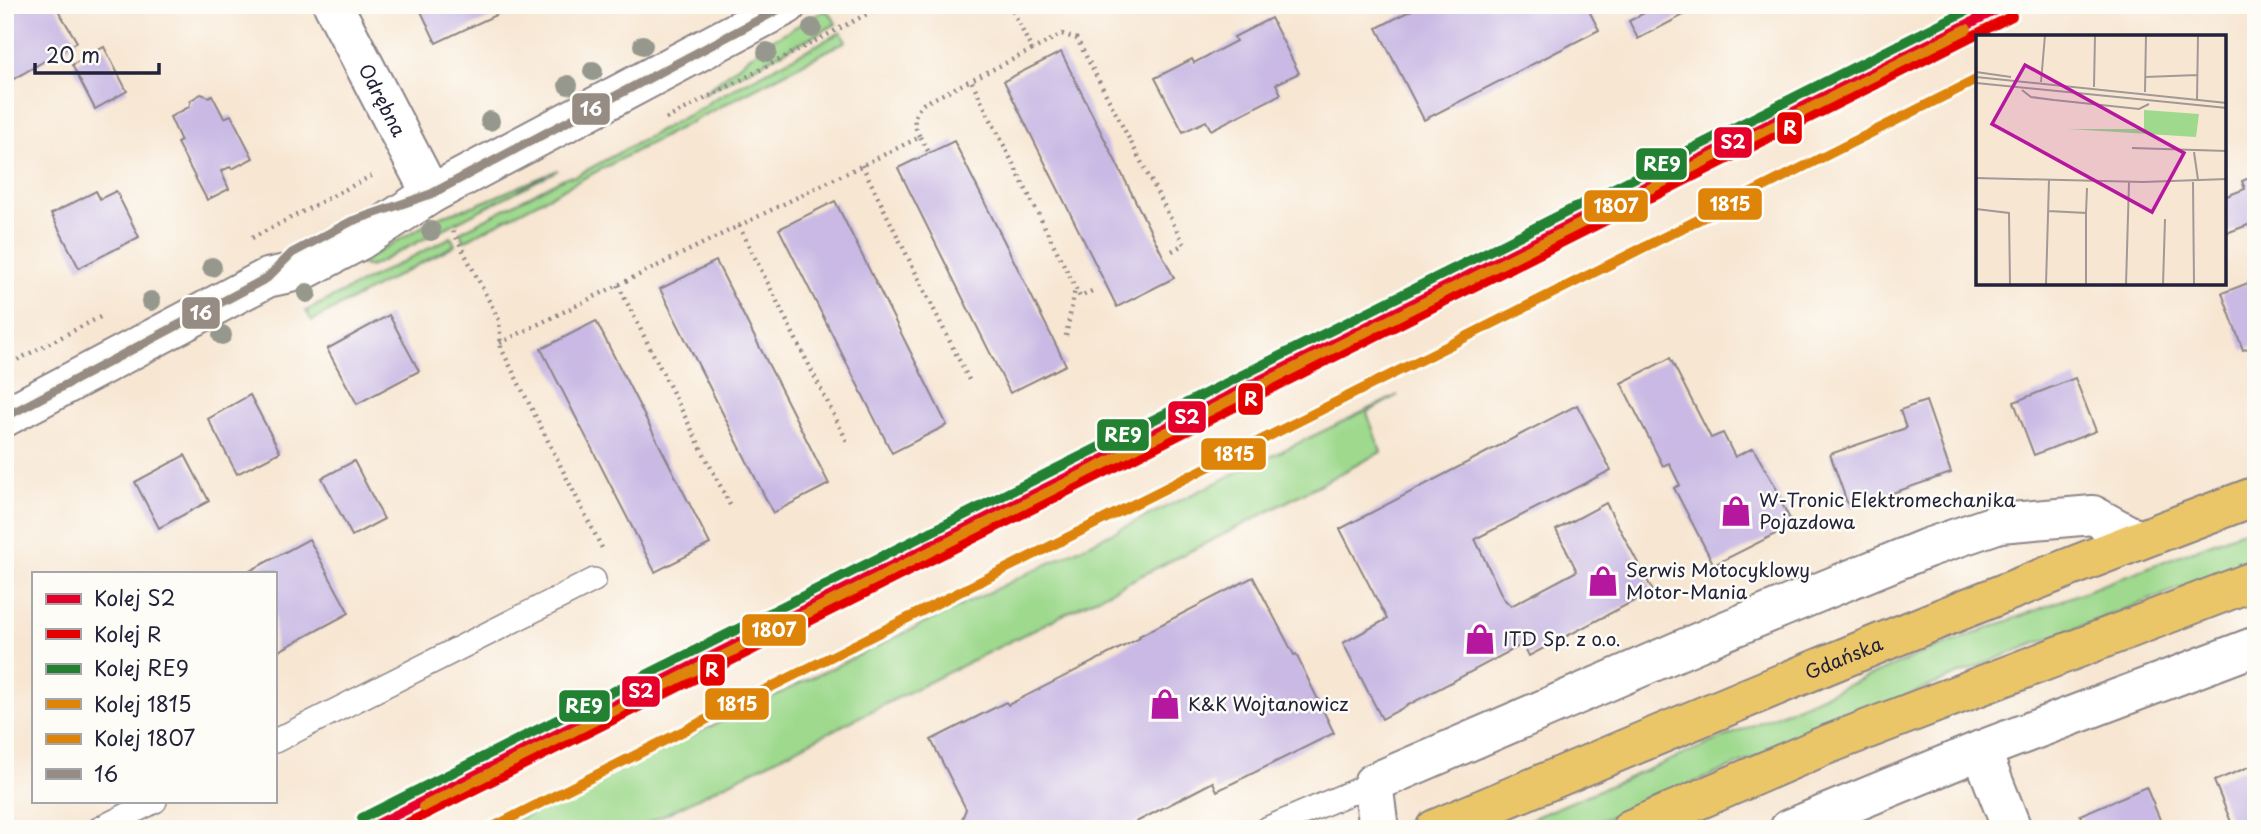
<svg xmlns="http://www.w3.org/2000/svg" width="2261" height="834" viewBox="0 0 2261 834" font-family="'Playpen Sans',sans-serif">
	<style>
		.green { fill: #9ed98d; stroke: #607e64; stroke-width: 2 }
		.building { fill: #c9b9e4 }
		.lines { fill: none; stroke-linecap: round; stroke-linejoin: round }
		.service-casing { stroke: #8c8486; stroke-width: 26 }
		.minor-casing { stroke: #8c8486; stroke-width: 42 }
		.tertiary-casing { stroke: #8c8486; stroke-width: 42 }
		.primary-casing { stroke: #8c8486; stroke-width: 42 }
		.path { stroke: #8c8486; stroke-width: 4.5; stroke-dasharray: 2 5; stroke-linecap: butt }
		.service { stroke: #fff; stroke-width: 23 }
		.minor { stroke: #fff; stroke-width: 38 }
		.tertiary { stroke: #fff; stroke-width: 38 }
		.primary { stroke: #ebc669; stroke-width: 38 }
		.bus-1-casing { stroke: #fdfcf7; stroke-width: 14 }
		.bus-1 { stroke: #968c83; stroke-width: 9 }
		.rail-1-casing { stroke: #fdfcf7; stroke-width: 16 }
		.rail-2-casing { stroke: #fdfcf7; stroke-width: 16 }
		.rail-3-casing { stroke: #fdfcf7; stroke-width: 16 }
		.rail-4-casing { stroke: #fdfcf7; stroke-width: 16 }
		.rail-5-casing { stroke: #fdfcf7; stroke-width: 16 }
		.rail-1 { stroke: #e4002b; stroke-width: 10 }
		.rail-2 { stroke: #e50000; stroke-width: 10 }
		.rail-3 { stroke: #238132; stroke-width: 10 }
		.rail-4 { stroke: #de8409; stroke-width: 10 }
		.rail-5 { stroke: #de8409; stroke-width: 10 }
		.tree { fill: #96988d }
		.labels { text-anchor: middle; stroke-width: 5; stroke-linejoin: round; paint-order: stroke }
		.street-label { font-size: 19px; fill: #22223b; stroke: #fdfcf7 }
		.poi-label { font-size: 19px; fill: #22223b; stroke: #fdfcf7; text-anchor: start }
		.inset-road { fill: none; stroke: #a29896; stroke-width: 2 }
		.view { fill: #b5179e; fill-opacity: 0.15; stroke: #b5179e; stroke-width: 3.5 }
		.inset-edge { fill: none; stroke: #22223b; stroke-width: 3.5 }
		.line-badge { stroke: #fdfcf7; stroke-width: 2.5 }
		.badge-label { font-size: 19px; text-anchor: middle; font-weight: bold; fill: #fff }
	</style>
	<rect width="100%" height="100%" fill="#fdfcf7"/>
	<filter id="ink" filterUnits="userSpaceOnUse"><feTurbulence type="fractalNoise" baseFrequency=".0143" numOctaves="2"/><feDisplacementMap in="SourceGraphic" scale="14" xChannelSelector="R" yChannelSelector="G"/><feConvolveMatrix kernelMatrix="1 2 1 2 8 2 1 2 1" color-interpolation-filters="sRGB"/></filter>
	<filter id="wash" filterUnits="userSpaceOnUse"><feTurbulence type="fractalNoise" baseFrequency=".00686" numOctaves="4" result="noise"/><feDisplacementMap in="SourceGraphic" scale="28" xChannelSelector="R" yChannelSelector="G"/><feGaussianBlur stdDeviation="1.57" result="paint"/><feColorMatrix in="noise" values="0 0 0 0 0 0 0 0 0 0 0 0 0 0 0 0 0 1.4 0 .05"/><feComposite in="paint" operator="in"/></filter>
	<g filter="url(#wash)">
		<rect width="100%" height="100%" fill="#f7e6d2"/>
		<g class="green">
			<polygon points="824,11 831,14 836,24 701,95 768,42"/>
			<polygon points="841,32 846,41 464,241 460,232 566,177 576,176 705,106 710,101"/>
			<polygon points="558,170 370,267 358,263 441,216 476,205"/>
			<polygon points="451,237 455,245 312,321 306,311"/>
			<polygon points="1398,395 1367,413 1381,452 1254,519 636,829 498,829"/>
			<polygon points="2256,526 2256,559 2011,653 1580,829 1507,829 1924,653"/>
		</g>
		<g id="blocks">
			<g class="building">
				<polygon points="5,5 55,5 77,42 5,84"/>
				<polygon points="418,5 497,5 500,13 436,43"/>
				<polygon points="1421,5 1586,5 1599,30 1424,120 1377,28"/>
				<polygon points="1659,5 1688,5 1691,11 1638,39 1629,21"/>
				<polygon points="1271,18 1299,73 1276,84 1281,94 1211,130 1206,121 1183,132 1155,78 1192,59 1194,63 1236,41 1234,37"/>
				<polygon points="104,47 127,91 95,109 72,65"/>
				<polygon points="1061,52 1174,278 1117,307 1004,81"/>
				<polygon points="201,94 209,97 212,95 224,118 231,115 253,158 232,169 230,167 221,171 229,189 207,200 177,143 181,141 170,117 189,107 191,100"/>
				<polygon points="954,141 1066,365 1010,393 898,168"/>
				<polygon points="2256,175 2256,222 2224,234 2224,197 2245,189 2242,181"/>
				<polygon points="96,191 100,199 116,191 139,237 79,268 51,214"/>
				<polygon points="835,201 947,425 892,453 779,229"/>
				<polygon points="716,261 829,484 773,513 660,289"/>
				<polygon points="2256,280 2256,346 2243,350 2222,293"/>
				<polygon points="389,315 419,371 357,404 327,349"/>
				<polygon points="596,321 710,544 655,572 541,349"/>
				<polygon points="1670,358 1711,438 1723,433 1735,457 1753,448 1780,495 1778,496 1793,525 1714,565 1674,488 1680,485 1669,463 1663,466 1621,383"/>
				<polygon points="2075,378 2096,431 2034,455 2014,402"/>
				<polygon points="250,395 280,452 237,474 208,419"/>
				<polygon points="1926,401 1951,473 1849,508 1830,454 1906,428 1900,410"/>
				<polygon points="1577,405 1611,470 1475,539 1503,598 1511,606 1577,571 1556,530 1606,503 1653,591 1529,656 1523,644 1382,719 1343,643 1387,619 1340,529"/>
				<polygon points="185,455 209,501 159,528 135,482"/>
				<polygon points="354,461 384,519 352,536 322,478"/>
				<polygon points="309,539 349,613 275,653 275,573 246,573"/>
				<polygon points="1253,577 1294,655 1296,654 1334,733 1217,791 1213,782 1123,829 962,829 960,824 966,809 931,740 1006,702 1008,705 1140,638 1139,636"/>
				<polygon points="2256,764 2256,829 2234,829 2214,781"/>
				<polygon points="2146,787 2164,829 2086,829 2080,815"/>
			</g>
		</g>
	</g>
	<g filter="url(#ink)">
		<use href="#blocks" fill-opacity="0" stroke="#8c8486" stroke-width="2"/>
		<g class="lines">
			<defs>
				<g id="service">
					<polyline points="275,741 594,580"/>
					<polyline points="99,829 155,801"/>
					<polyline points="1266,829 1373,783"/>
				</g>
				<g id="minor">
					<path id="s1" d="M333 5 431 194"/>
					<polyline points="1981,750 2012,829"/>
					<polyline points="1379,829 1373,783 1727,630 1927,548 2000,523 2093,515 2138,540"/>
					<polyline points="1789,829 1981,750 2256,646"/>
				</g>
				<polyline id="tertiary" points="5,417 267,278 304,270 359,241 431,194 787,5"/>
				<g id="primary">
					<path id="s2" d="M1435 829C1707 714 1979 599 2256 496"/>
					<polyline points="1631,829 1821,747 2256,580"/>
				</g>
			</defs>
			<use href="#service" class="service-casing"/>
			<use href="#minor" class="minor-casing"/>
			<use href="#tertiary" class="tertiary-casing"/>
			<use href="#primary" class="primary-casing"/>
			<g class="path">
				<polyline points="1010,5 1032,50 1062,34 1077,39 1184,244 1172,251"/>
				<polyline points="1032,50 971,80 1080,297 1096,289"/>
				<polyline points="666,119 884,5"/>
				<polyline points="920,137 928,151"/>
				<polyline points="862,165 971,384"/>
				<polyline points="739,226 849,445"/>
				<polyline points="453,231 499,320 501,348 603,550"/>
				<polyline points="252,238 375,174"/>
				<polyline points="618,285 730,505"/>
				<polyline points="1066,336 1075,289"/>
				<path d="M500 343 920 137C913 124 912 115 923 104L971 80"/>
				<polyline points="5,366 102,316"/>
			</g>
			<use href="#service" class="service"/>
			<use href="#minor" class="minor"/>
			<use href="#tertiary" class="tertiary"/>
			<use href="#primary" class="primary"/>
			<defs>
				<polyline id="bus-1" points="5,417 267,278 292,253 352,221 431,194 787,5"/>
			</defs>
			<use href="#bus-1" class="bus-1-casing"/>
			<use href="#bus-1" class="bus-1"/>
			<defs>
				<polyline id="rail-1" points="368,829 2006,5"/>
				<polyline id="rail-2" points="396,829 2012,16"/>
				<polyline id="rail-3" points="362,818 1978,5"/>
				<polyline id="rail-4" points="489,829 1978,79"/>
				<polyline id="rail-5" points="423,807 1967,29"/>
			</defs>
			<use href="#rail-1" class="rail-1-casing"/>
			<use href="#rail-2" class="rail-2-casing"/>
			<use href="#rail-3" class="rail-3-casing"/>
			<use href="#rail-4" class="rail-4-casing"/>
			<use href="#rail-5" class="rail-5-casing"/>
			<use href="#rail-1" class="rail-1"/>
			<use href="#rail-2" class="rail-2"/>
			<use href="#rail-3" class="rail-3"/>
			<use href="#rail-4" class="rail-4"/>
			<use href="#rail-5" class="rail-5"/>
		</g>
		<g class="tree">
			<circle cx="812" cy="28" r="10"/>
			<circle cx="643" cy="45" r="10"/>
			<circle cx="767" cy="52" r="10"/>
			<circle cx="593" cy="71" r="10"/>
			<circle cx="568" cy="85" r="10"/>
			<circle cx="490" cy="121" r="10"/>
			<circle cx="431" cy="231" r="10"/>
			<circle cx="212" cy="267" r="10"/>
			<circle cx="307" cy="293" r="10"/>
			<circle cx="151" cy="301" r="10"/>
			<circle cx="222" cy="335" r="10"/>
		</g>
	</g>
	<defs>
		<symbol id="shop-bare" viewBox="-9 -9 18 18"><path d="M-5-2.5h2.3a2.7 3.5 0 0 1 5.4 0H5L5.5 6h-11ZM-1.5-2.5h3a1.5 2.3 0 0 0-3 0Z" fill="#b5179e" stroke="#fdfcf7" stroke-width="2.5" paint-order="stroke"/></symbol>
	</defs>
	<g fill-rule="evenodd">
		<use href="#shop-bare" x="1714" y="489" width="44" height="44"/>
		<use href="#shop-bare" x="1581" y="559" width="44" height="44"/>
		<use href="#shop-bare" x="1458" y="617" width="44" height="44"/>
		<use href="#shop-bare" x="1143" y="682" width="44" height="44"/>
	</g>
	<g class="labels">
		<g class="street-label">
			<text dy="7" stroke="none"><textPath href="#s1" startOffset="107">Odrębna</textPath></text>
			<text dy="7" stroke="none"><textPath href="#s2" startOffset="443">Gdańska</textPath></text>
		</g>
		<g class="poi-label">
			<text x="1759" y="507">W-Tronic Elektromechanika<tspan x="1759" dy="22">Pojazdowa</tspan></text>
			<text x="1626" y="577">Serwis Motocyklowy<tspan x="1626" dy="22">Motor-Mania</tspan></text>
			<text x="1503" y="646">ITD Sp. z o.o.</text>
			<text x="1188" y="711">K&amp;K Wojtanowicz</text>
		</g>
	</g>
	<g transform="translate(1976 35)">
		<rect width="250" height="250" fill="#f7e6d2"/>
		<path d="M168 75 223 79 220 102 92 94H168Z" fill="#9ed98d"/>
		<path class="inset-road" d="M0 37 35 42M0 42 251 68M169 42 221 40M65 47 69 0M0 48 251 73M118 52 119 0M46 55 55 62 78 65 163 74 173 69M169 57 170 0M221 66 222 0M156 113 251 116M218 117 222 145M0 143 168 147M167 147 251 144M217 147 218 250M0 174 33 178 34 250M72 176 110 178V250M110 178 111 153M70 250 73 145M150 250 153 147M187 250 189 184"/>
		<path class="view" d="M49 30 208 118 176 177 16 89Z"/>
		<rect width="250" height="250" class="inset-edge"/>
	</g>
	<g class="line-badge">
		<rect x="571" y="92" width="40" height="34" rx="7" fill="#968c83"/>
		<rect x="1776" y="111" width="27" height="34" rx="7" fill="#e50000"/>
		<rect x="1713" y="126" width="40" height="33" rx="7" fill="#e4002b"/>
		<rect x="1635" y="147" width="53" height="34" rx="7" fill="#238132"/>
		<rect x="1697" y="187" width="66" height="34" rx="7" fill="#de8409"/>
		<rect x="1583" y="189" width="66" height="34" rx="7" fill="#de8409"/>
		<rect x="181" y="296" width="40" height="34" rx="7" fill="#968c83"/>
		<rect x="1237" y="382" width="27" height="34" rx="7" fill="#e50000"/>
		<rect x="1167" y="400" width="40" height="34" rx="7" fill="#e4002b"/>
		<rect x="1096" y="418" width="54" height="34" rx="7" fill="#238132"/>
		<rect x="1200" y="437" width="67" height="34" rx="7" fill="#de8409"/>
		<rect x="741" y="613" width="66" height="34" rx="7" fill="#de8409"/>
		<rect x="699" y="653" width="27" height="34" rx="7" fill="#e50000"/>
		<rect x="621" y="675" width="40" height="33" rx="7" fill="#e4002b"/>
		<rect x="704" y="687" width="66" height="34" rx="7" fill="#de8409"/>
		<rect x="558" y="689" width="53" height="34" rx="7" fill="#238132"/>
	</g>
	<g class="badge-label">
		<text x="591" y="116">16</text>
		<text x="1790" y="135">R</text>
		<text x="1733" y="149">S2</text>
		<text x="1662" y="171">RE9</text>
		<text x="1730" y="211">1815</text>
		<text x="1616" y="213">1807</text>
		<text x="201" y="320">16</text>
		<text x="1251" y="406">R</text>
		<text x="1187" y="424">S2</text>
		<text x="1123" y="442">RE9</text>
		<text x="1234" y="461">1815</text>
		<text x="774" y="637">1807</text>
		<text x="712" y="677">R</text>
		<text x="641" y="698">S2</text>
		<text x="737" y="711">1815</text>
		<text x="584" y="713">RE9</text>
	</g>
	<rect width="2261" height="834" fill="none" stroke="#fdfcf7" stroke-width="28"/>
	<rect x="32" y="572" width="245" height="231" fill="#fdfcf7" stroke="#a5a5ac" stroke-width="2"/>
	<rect x="46" y="594" width="35" height="10" fill="#e4002b" stroke="#a5a5ac" stroke-width="2"/>
	<text x="94" y="606" font-size="21" fill="#22223b">Kolej S2</text>
	<rect x="46" y="629" width="35" height="10" fill="#e50000" stroke="#a5a5ac" stroke-width="2"/>
	<text x="94" y="642" font-size="21" fill="#22223b">Kolej R</text>
	<rect x="46" y="664" width="35" height="10" fill="#238132" stroke="#a5a5ac" stroke-width="2"/>
	<text x="94" y="676" font-size="21" fill="#22223b">Kolej RE9</text>
	<rect x="46" y="699" width="35" height="10" fill="#de8409" stroke="#a5a5ac" stroke-width="2"/>
	<text x="94" y="712" font-size="21" fill="#22223b">Kolej 1815</text>
	<rect x="46" y="734" width="35" height="10" fill="#de8409" stroke="#a5a5ac" stroke-width="2"/>
	<text x="94" y="746" font-size="21" fill="#22223b">Kolej 1807</text>
	<rect x="46" y="769" width="35" height="10" fill="#968c83" stroke="#a5a5ac" stroke-width="2"/>
	<text x="94" y="782" font-size="21" fill="#22223b">16</text>
	<path d="M35 63v10h124v-10" fill="none" stroke="#22223b" stroke-width="3.5"/>
	<text x="46" y="63" font-size="21" fill="#22223b" stroke="#fdfcf7" stroke-width="5" paint-order="stroke">20 m</text>
</svg>
